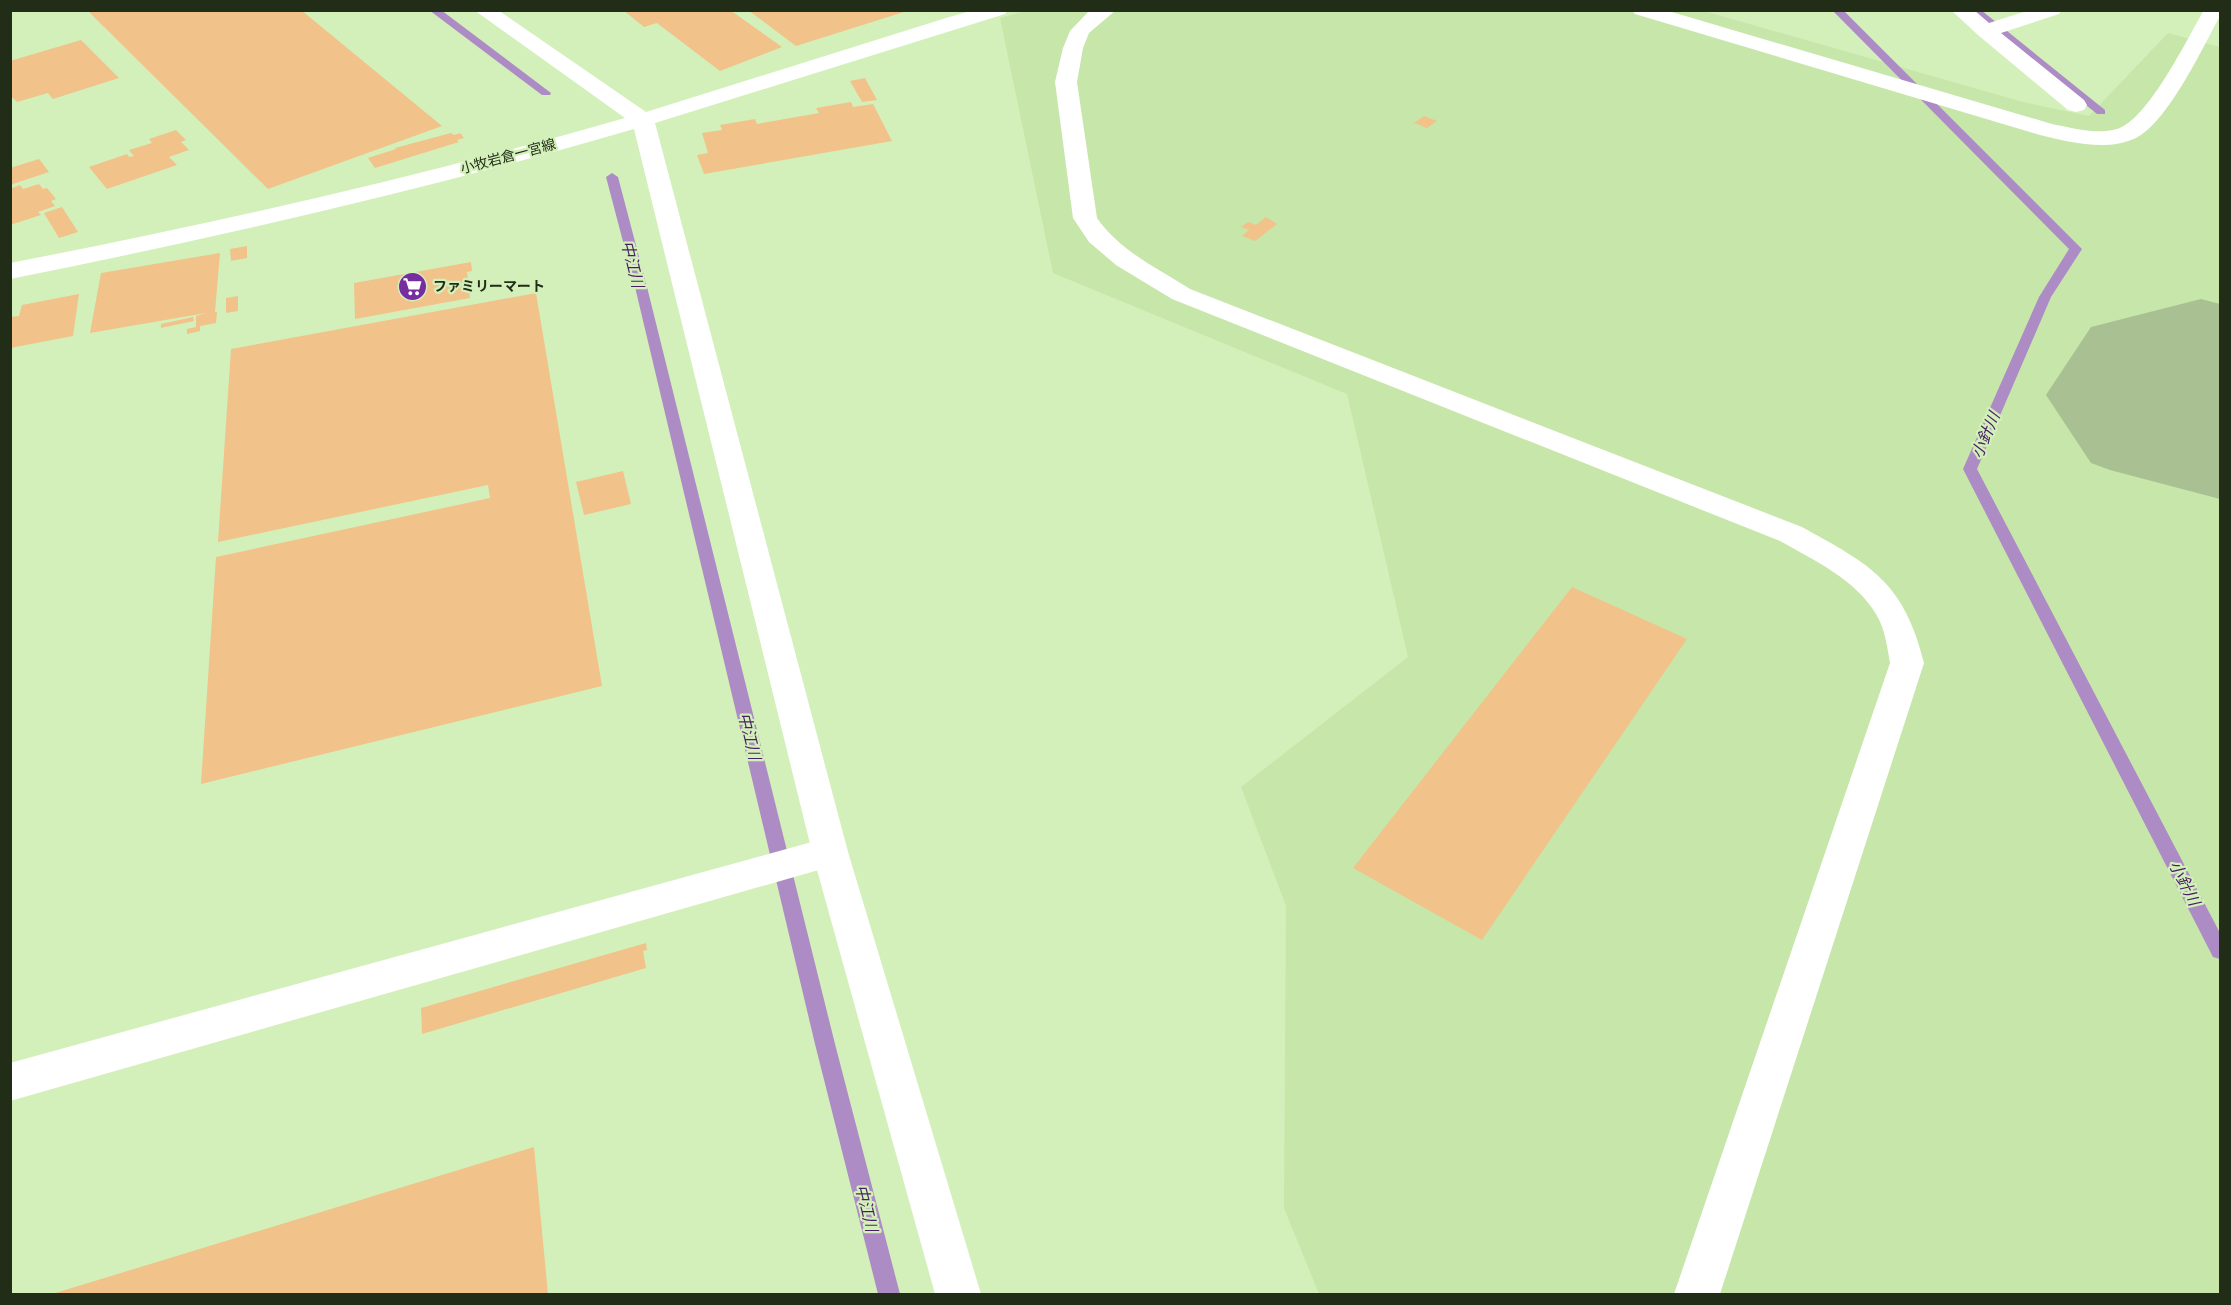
<svg xmlns="http://www.w3.org/2000/svg" width="2231" height="1305" viewBox="0 0 2231 1305" font-family="Georgia,'Noto Sans JP',serif">
	<style>
		.built { fill: #c7e6aa }
		.lines { fill: none; stroke-linecap: round; stroke-linejoin: round }
		.stream { fill: #ad8cc5; fill-rule: evenodd }
		.runway { fill: #a8c092; fill-rule: evenodd }
		.building { fill: #f1c28a }
		.lane { fill: #fff; fill-rule: evenodd }
		.street { fill: #fff; fill-rule: evenodd }
		.secondary { fill: #fff; fill-rule: evenodd }
		.labels { text-anchor: middle; stroke-width: 4.5; stroke-linejoin: round; paint-order: stroke }
		.far-street-label { font-size: 14px; fill: #222d18; stroke: #d3f0ba }
		.far-poi-label { font-size: 14px; font-weight: bold; fill: #222d18; stroke: #d3f0ba; text-anchor: start }
		.water-label { font-size: 16px; font-style: italic; fill: #491e63; stroke: #d3f0ba }
	</style>
	<rect width="100%" height="100%" fill="#d3f0ba"/>
	<polygon class="built" points="1029,10 1704,11 2023,102 2089,116 2168,33 2220,47 2220,1294 1319,1294 1284,1208 1286,906 1241,787 1408,657 1347,394 1053,273 1000,18"/>
	<g class="lines">
		<g class="stream">
			<polygon points="429,10 441,10 551,93 550,95 542,95"/>
			<polygon points="1832,10 1843,10 2082,249 2051,297 1977,469 2220,933 2220,959 2213,957 1963,469 2039,297 2069,249"/>
			<polygon points="1969,10 1981,10 2105,110 2105,114 2097,114"/>
			<polygon points="612,173 618,177 647,287 835,1044 900,1294 878,1294 815,1044 635,287 606,177"/>
		</g>
		<polygon class="runway" points="2201,299 2220,304 2220,499 2110,470 2091,463 2046,395 2091,327"/>
	</g>
	<g class="building">
		<polygon points="87,10 301,10 442,126 268,189"/>
		<polygon points="623,10 730,10 782,47 720,71 657,23 644,27"/>
		<polygon points="748,10 907,10 907,11 796,46"/>
		<polygon points="81,40 119,78 53,99 48,93 17,102 10,95 10,61"/>
		<polygon points="865,78 877,100 862,102 850,81"/>
		<polygon points="851,102 853,107 873,104 892,141 704,174 697,155 708,153 702,133 722,130 720,125 755,119 757,124 819,113 816,108"/>
		<polygon points="1424,116 1437,121 1427,128 1414,123"/>
		<polygon points="176,130 186,140 181,142 189,150 169,157 177,165 107,189 89,167 127,154 129,157 134,156 129,150 152,143 149,139"/>
		<polygon points="451,133 454,135 460,133 464,138 457,140 459,142 375,168 368,158 396,149 395,148"/>
		<polygon points="39,159 49,172 10,185 10,168"/>
		<polygon points="39,184 43,189 47,188 56,199 51,201 55,206 38,212 41,215 10,225 10,189 20,185 23,189"/>
		<polygon points="62,207 78,232 59,238 44,213"/>
		<polygon points="1266,217 1277,224 1255,241 1242,236 1249,230 1241,227 1248,222 1256,225"/>
		<polygon points="247,246 247,258 231,261 230,249"/>
		<polygon points="220,253 215,312 217,312 216,323 200,326 200,331 187,334 187,329 196,327 196,316 206,313 90,333 101,273"/>
		<polygon points="471,262 472,271 467,272 470,298 355,319 354,283"/>
		<polygon points="536,293 602,686 201,784 216,557 490,498 488,485 218,542 231,349"/>
		<polygon points="79,294 73,336 10,348 10,317 19,316 22,305"/>
		<polygon points="238,296 238,311 226,313 226,298"/>
		<polygon points="193,317 194,321 161,328 161,324"/>
		<polygon points="623,471 631,504 584,515 576,482"/>
		<polygon points="1572,587 1687,639 1482,940 1353,868"/>
		<polygon points="646,943 647,950 643,951 646,968 422,1034 421,1008"/>
		<polygon points="534,1147 548,1294 52,1294"/>
	</g>
	<g class="lines">
		<g class="lane">
			<path d="M1090 10H1116L1089 33 1083 48 1077 82 1097 218C1120 251 1157 268 1190 289L1802 527C1871 565 1904 582 1924 663L1720 1294H1674L1890 663C1887 646 1885 629 1876 614 1856 580 1814 560 1780 541L1172 299 1116 265 1089 242 1073 218 1055 82 1063 48 1070 31Z"/>
			<path d="M1632 10H1665L2052 124C2072 128 2097 135 2117 129 2148 120 2187 39 2204 10H2220V16C2203 47 2168 122 2136 138 2106 152 2070 142 2040 135L1635 14Z"/>
		</g>
		<g class="street">
			<polygon points="1951,10 1974,10 1989,23 2030,10 2062,10 2059,14 2001,33 2084,100 2087,105 2084,110 2076,112 2068,110 1978,35"/>
			<polygon points="830,837 843,841 848,852 843,863 10,1101 10,1063"/>
		</g>
		<path class="secondary" d="M474 10H498L646 112 946 18 974 10H1008L1005 14 655 123 848 852 981 1294H935L812 852 634 129C429 189 220 237 10 279V263C217 223 422 176 625 118Z"/>
	</g>
	<defs>
		<symbol id="supermarket-disc" viewBox="-11 -11 22 22"><circle r="9.5" fill="#762d9f" stroke="#d3f0ba"/><path d="M-6-5.5h2.5l.6 2H6L4.5 2H-2.5L-4.4-4H-6ZM-1.5 3.2a1.3 1.3 0 1 0 .1 0ZM3 3.2a1.3 1.3 0 1 0 .1 0Z" fill="#fff"/></symbol>
	</defs>
	<g fill-rule="evenodd">
		<use href="#supermarket-disc" x="396" y="270" width="33" height="33"/>
	</g>
	<g class="labels">
		<g class="far-street-label">
			<text transform="translate(508 156) rotate(-15)" y="5">小牧岩倉一宮線</text>
		</g>
		<g class="far-poi-label">
			<text x="433" y="291">ファミリーマート</text>
		</g>
		<g class="water-label">
			<text transform="translate(633 264) rotate(76)" y="6">中江川</text>
			<text transform="translate(1985 435) rotate(-67)" y="6">小針川</text>
			<text transform="translate(750 736) rotate(76)" y="6">中江川</text>
			<text transform="translate(2185 883) rotate(63)" y="6">小針川</text>
			<text transform="translate(867 1208) rotate(76)" y="6">中江川</text>
		</g>
	</g>
	<rect width="2231" height="1305" fill="none" stroke="#222d18" stroke-width="24"/>
</svg>
